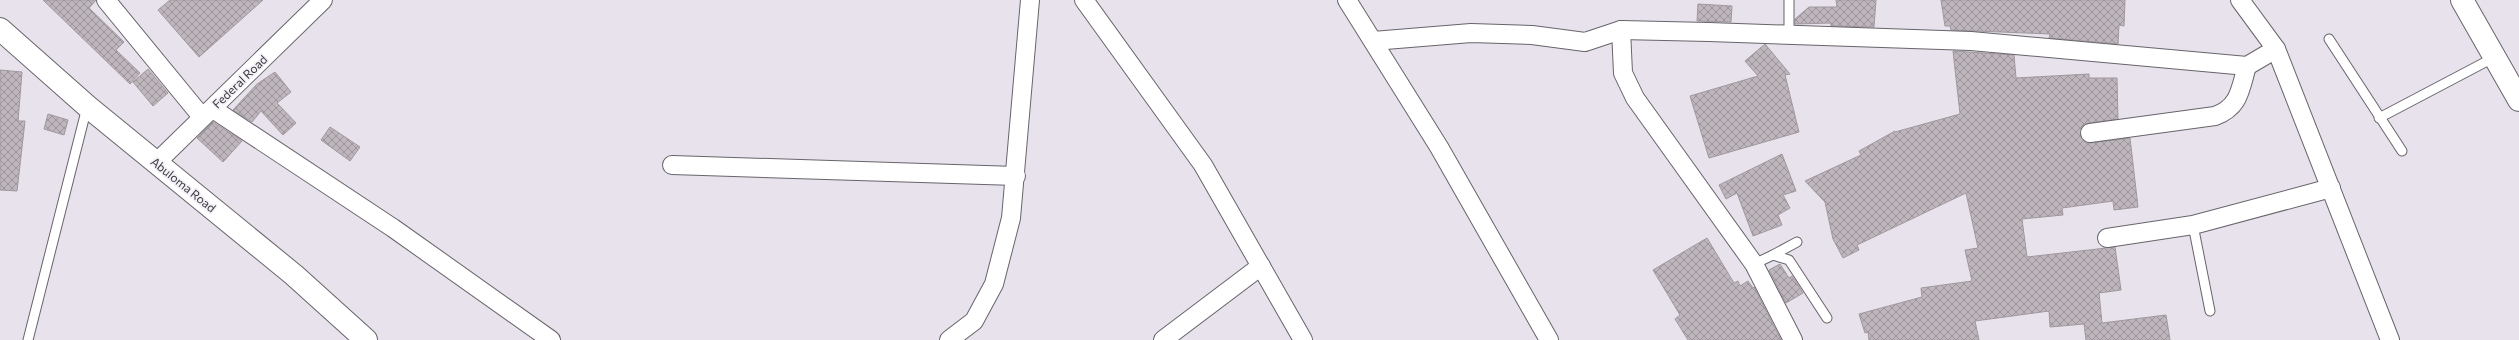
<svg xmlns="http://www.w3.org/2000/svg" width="2519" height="340" viewBox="0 0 2519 340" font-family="Commissioner,sans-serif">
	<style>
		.building { fill: url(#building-cross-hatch); stroke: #a0989e }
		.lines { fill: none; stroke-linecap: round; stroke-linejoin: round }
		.lane-casing { stroke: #68646b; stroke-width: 11 }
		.street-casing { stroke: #68646b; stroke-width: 20 }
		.secondary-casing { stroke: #68646b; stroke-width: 24 }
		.lane { stroke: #fff; stroke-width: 9 }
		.street { stroke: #fff; stroke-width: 18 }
		.secondary { stroke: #fff; stroke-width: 22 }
		.labels { text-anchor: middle; stroke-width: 3.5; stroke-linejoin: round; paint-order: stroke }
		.street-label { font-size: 12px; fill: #3a383c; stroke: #f4f0f8 }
	</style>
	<defs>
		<pattern id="building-cross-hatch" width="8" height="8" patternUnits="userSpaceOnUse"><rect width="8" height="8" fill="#beb6bc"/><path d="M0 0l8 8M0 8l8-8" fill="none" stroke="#9b959a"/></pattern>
	</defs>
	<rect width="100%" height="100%" fill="#e7e2eb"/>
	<g class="building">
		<polygon points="43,0 96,0 89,8 124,42 116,50 140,73 130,84"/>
		<polygon points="170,0 263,0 199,57 158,10"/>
		<polygon points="1836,0 1876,0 1874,27 1831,26 1831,23 1795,24 1795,19 1809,7 1837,7"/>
		<polygon points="1941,0 2125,0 2124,26 2119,25 2118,44 2049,38 2050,34 1951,30 1950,26 1945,26"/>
		<polygon points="1698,4 1732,6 1731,22 1697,21"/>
		<polygon points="1765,44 1790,74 1785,75 1799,132 1709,158 1690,96 1758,76 1745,61"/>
		<polygon points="1953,51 2014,55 2016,78 2089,74 2089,78 2117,78 2118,119 2084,124 2080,135 2086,143 2091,143 2130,138 2138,207 2114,210 2113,201 2062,208 2063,215 2022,219 2027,257 2115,247 2121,290 2099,293 2102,323 2166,315 2170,340 2086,340 2084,324 2050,327 2049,311 1975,321 1979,340 1869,340 1868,332 1865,333 1859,314 1922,297 1921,288 1972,281 1965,250 1978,248 1966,193 1857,245 1859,250 1843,258 1833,239 1825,202 1805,181 1861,155 1859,151 1895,131 1895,132 1960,114"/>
		<polygon points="148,69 168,93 153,106 133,82"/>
		<polygon points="0,70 22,72 18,121 25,121 17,191 0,190"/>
		<polygon points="275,72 291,92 277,103 296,123 283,135 261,111 252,122 233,110 257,84"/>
		<polygon points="48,114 68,120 64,135 44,129"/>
		<polygon points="213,122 242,141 223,162 197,138"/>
		<polygon points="330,127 360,147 350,161 321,140"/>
		<polygon points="1782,154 1796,191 1783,195 1790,208 1778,215 1782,225 1753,236 1737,193 1726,199 1719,185"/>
		<polygon points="1707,238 1734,283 1738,281 1740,286 1748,281 1753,288 1754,287 1781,340 1688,340 1675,319 1680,315 1653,270"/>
		<polygon points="1780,264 1789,278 1792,276 1803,293 1786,303 1769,270"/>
	</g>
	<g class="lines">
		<defs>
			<g id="lane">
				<polyline points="1789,35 1789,0"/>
				<polyline points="2329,39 2402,151"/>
				<polyline points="2379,118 2493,58"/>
				<polyline points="2193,225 2210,311"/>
				<polyline points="1773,255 1797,242"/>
				<polyline points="1754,264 1773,255 1789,260 1827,318"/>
				<polyline points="28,340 87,107"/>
			</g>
			<g id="street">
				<polyline points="106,0 202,117"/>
				<polyline points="1084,0 1203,165 1303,340"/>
				<polyline points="1347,0 1439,147 1549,340"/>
				<polyline points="2240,0 2276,49 2390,340"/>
				<polyline points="1621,30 1623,73 1635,98 1754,264 1793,340"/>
				<polyline points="1373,41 1471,33 1532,35 1585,42 1621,30 1709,32 1971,41 2247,66 2276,49"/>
				<polyline points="213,109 393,228 551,340"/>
				<path d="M2090 133 2215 116C2240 107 2240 89 2247 66"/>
				<polyline points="156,163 323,0"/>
				<polyline points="672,165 1016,176"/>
				<polyline points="2107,238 2193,225 2331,188"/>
				<polyline points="949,340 974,321 994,284 1011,218 1030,0"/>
				<polyline points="1163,340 1261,266"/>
			</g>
			<g id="secondary">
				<polyline points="2462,0 2519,100"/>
				<polyline points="0,29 87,106 294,275 366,340"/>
			</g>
		</defs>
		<use href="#lane" class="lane-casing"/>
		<use href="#street" class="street-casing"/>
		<use href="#secondary" class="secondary-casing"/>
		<use href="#lane" class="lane"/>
		<use href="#street" class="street"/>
		<use href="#secondary" class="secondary"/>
	</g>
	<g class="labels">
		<g class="street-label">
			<text transform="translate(240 82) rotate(-44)" y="4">Federal Road</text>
			<text transform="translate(183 185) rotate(39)" y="4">Abuloma Road</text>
		</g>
	</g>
</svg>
